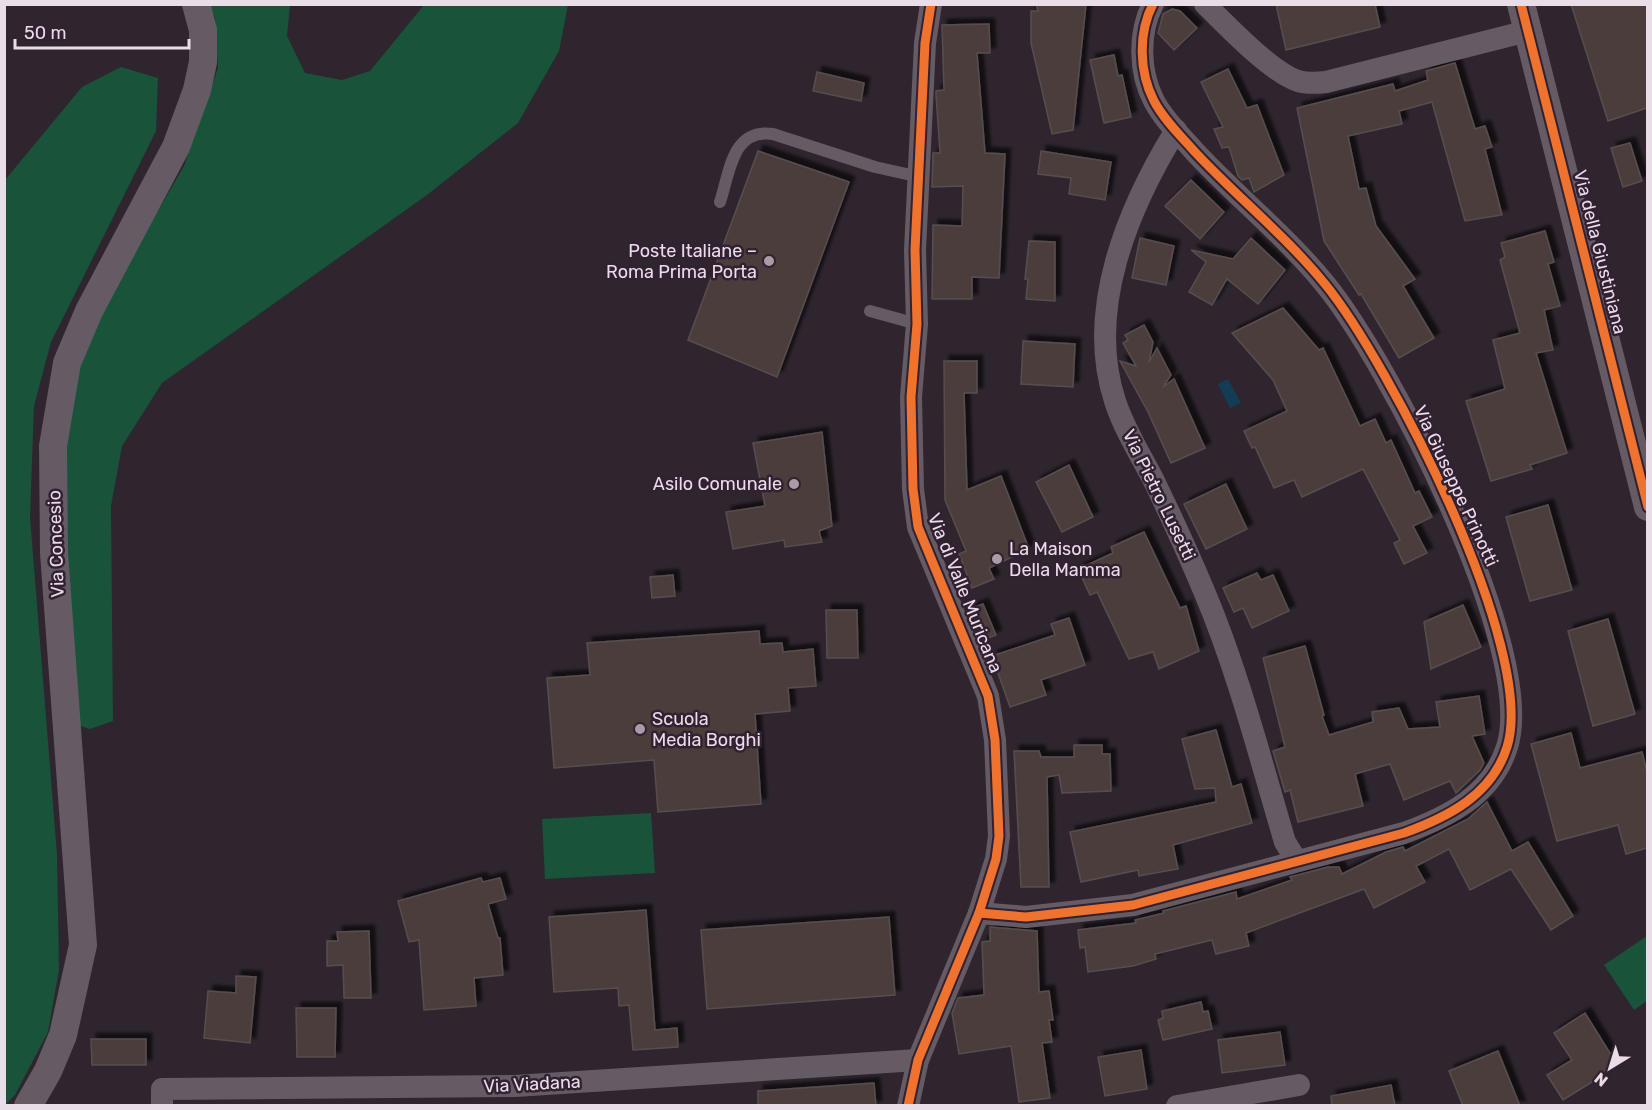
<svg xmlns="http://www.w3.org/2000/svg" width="1652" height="1110" viewBox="0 0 1652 1110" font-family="Rubik,sans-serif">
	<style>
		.green { fill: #195339 }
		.water { fill: #133d55 }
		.building { fill: #4c3e3a; stroke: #574e4f; stroke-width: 1.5; filter: url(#shadow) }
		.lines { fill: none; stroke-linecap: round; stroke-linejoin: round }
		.service { stroke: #645b64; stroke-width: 12 }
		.minor { stroke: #645b64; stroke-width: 22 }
		.tertiary { stroke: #645b64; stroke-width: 28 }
		.cycleway-casing { stroke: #322131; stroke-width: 13 }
		.cycleway { stroke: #ef722f; stroke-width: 9 }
		.poi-dot { fill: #a89da7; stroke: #322131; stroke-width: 2 }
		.labels { text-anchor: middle; stroke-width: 5; stroke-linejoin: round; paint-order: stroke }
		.poi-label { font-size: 18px; fill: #e9dde8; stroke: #322131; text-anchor: end }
		.street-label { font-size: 18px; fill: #e9dde8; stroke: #322131 }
	</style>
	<defs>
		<filter id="shadow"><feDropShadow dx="5.5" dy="-5.5" stdDeviation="1.5" flood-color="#0009"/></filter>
	</defs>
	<rect width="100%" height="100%" fill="#2e252e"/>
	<g class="green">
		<polygon points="209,5 290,5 287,36 305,73 342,80 370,71 424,5 568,5 559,51 518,123 427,195 162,383 122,446 111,506 113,721 90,729 74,724 61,457 82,354 120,276 184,166 218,68 215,18"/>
		<polygon points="121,67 158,78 156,131 51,342 34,406 30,517 57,854 59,970 48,1032 15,1095 5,1105 5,180 82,87"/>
		<polygon points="651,813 655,873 545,879 542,819"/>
		<polygon points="1647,936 1647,1001 1634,1010 1604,965"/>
	</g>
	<polygon class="water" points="1228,379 1241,403 1230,408 1218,384"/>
	<g class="building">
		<polygon points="1036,4 1086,4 1073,130 1052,134 1031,43 1031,11 1038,11"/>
		<polygon points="1276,4 1375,4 1380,27 1286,50"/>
		<polygon points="1571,4 1647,4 1647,108 1608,121"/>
		<polygon points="1172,9 1180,11 1197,28 1174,50 1158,33 1163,14"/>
		<polygon points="989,24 990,53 977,53 985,153 1005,154 999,278 972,277 972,299 932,299 933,225 962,226 963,186 932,187 933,153 940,153 936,95 936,91 944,90 942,25"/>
		<polygon points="1114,55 1118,76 1122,75 1131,117 1104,123 1090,60"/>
		<polygon points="1455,63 1475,129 1485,126 1492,147 1485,149 1502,215 1465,221 1432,102 1399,111 1402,124 1348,136 1359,189 1366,188 1376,226 1415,279 1403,286 1434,338 1399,358 1361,294 1359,295 1324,241 1297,108 1393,84 1395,91 1428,80 1426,71"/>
		<polygon points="1228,69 1247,108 1257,105 1284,175 1254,192 1249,178 1242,180 1238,176 1229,147 1222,148 1214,129 1223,127 1201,82"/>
		<polygon points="817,72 864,83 861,101 813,91"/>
		<polygon points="1630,143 1642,181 1623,187 1611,148"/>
		<polygon points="758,151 849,182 777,377 688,340"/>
		<polygon points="1041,151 1111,162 1105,200 1069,194 1071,178 1038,174"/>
		<polygon points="1191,180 1224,212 1200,239 1165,206"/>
		<polygon points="1545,231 1554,262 1548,264 1560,306 1544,310 1553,350 1536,353 1567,453 1530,465 1532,469 1491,481 1466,401 1505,389 1493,340 1520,333 1500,260 1505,257 1501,243"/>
		<polygon points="1140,238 1174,246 1166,285 1132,278"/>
		<polygon points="1251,238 1285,270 1258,304 1227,279 1212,305 1189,292 1206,262 1191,250 1233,259"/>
		<polygon points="1029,241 1055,242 1055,301 1026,299 1028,279 1025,279"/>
		<polygon points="1283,308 1319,350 1323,348 1360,426 1375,419 1386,443 1391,440 1415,493 1419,491 1432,517 1413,526 1427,553 1404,564 1394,543 1400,540 1363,469 1302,497 1294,480 1274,488 1255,447 1252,448 1244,431 1287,411 1273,380 1232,333"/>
		<polygon points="1144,325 1153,342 1149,362 1157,348 1171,375 1163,387 1174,379 1205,448 1171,463 1148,412 1120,361 1136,366 1123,343 1128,340 1125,335"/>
		<polygon points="1023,341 1075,344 1073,387 1021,384"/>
		<polygon points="944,361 977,361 977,393 964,393 967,490 1001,476 1029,549 989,568 994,579 972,588 959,554 966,551 945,500"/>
		<polygon points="822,432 832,526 819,531 822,542 785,547 784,540 733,549 726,512 765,506 753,443"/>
		<polygon points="1069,465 1093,517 1062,532 1036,482"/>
		<polygon points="1226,484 1247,529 1206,549 1184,504"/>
		<polygon points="1548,505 1572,590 1530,601 1506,517"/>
		<polygon points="1144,532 1180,608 1186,606 1199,651 1159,669 1153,652 1129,659 1097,592 1090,595 1078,569 1113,553 1111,547"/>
		<polygon points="1257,573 1261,580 1273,575 1289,611 1252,628 1243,608 1234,612 1223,588"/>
		<polygon points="673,575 675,596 652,598 650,577"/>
		<polygon points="983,604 996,635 980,641 967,610"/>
		<polygon points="1463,605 1481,647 1431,669 1424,622"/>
		<polygon points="826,610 857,610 858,658 827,658"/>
		<polygon points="1069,618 1085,665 1041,680 1046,695 1010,707 992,656 1055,635 1051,624"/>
		<polygon points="1608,619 1635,714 1593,726 1568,631"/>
		<polygon points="759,631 760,644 782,643 783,652 813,649 816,686 788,688 790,711 755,714 761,804 658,812 654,760 554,768 547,678 590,675 587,643"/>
		<polygon points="1305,646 1324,715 1322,716 1329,735 1373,722 1372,712 1399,708 1408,729 1440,727 1436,702 1479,696 1485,734 1472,736 1484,763 1480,770 1456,793 1450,781 1404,800 1390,764 1355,774 1363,806 1298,822 1290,790 1285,792 1273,751 1285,747 1263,658"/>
		<polygon points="1216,730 1232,787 1241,784 1252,823 1173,845 1178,869 1139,876 1138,870 1081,882 1070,832 1216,802 1215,788 1195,789 1182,739"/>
		<polygon points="1571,733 1580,768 1642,752 1647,772 1647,848 1626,854 1618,825 1557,841 1531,744"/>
		<polygon points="1074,745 1102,745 1102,754 1110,754 1111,791 1062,793 1059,775 1047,777 1049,887 1021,887 1014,751 1039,751 1041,757 1074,757"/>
		<polygon points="1487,802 1512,851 1528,842 1573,916 1551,930 1511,869 1470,890 1449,849 1416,866 1425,882 1374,908 1364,889 1246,933 1249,946 1216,954 1212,940 1155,954 1156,959 1133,966 1088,972 1085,947 1080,948 1078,930 1136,923 1135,920 1164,913 1163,911 1236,892 1237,899 1292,880 1290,877 1328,867 1339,867 1342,874 1386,852 1403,847 1405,851 1468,819"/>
		<polygon points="481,878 483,882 500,878 506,899 488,904 498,938 500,938 503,975 474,978 476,1006 424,1010 419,940 409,942 398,901"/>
		<polygon points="646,910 655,1030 677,1028 678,1047 633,1050 629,1005 619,1006 618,988 554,992 549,917"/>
		<polygon points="889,917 895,995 707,1009 701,930"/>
		<polygon points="990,927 1037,931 1039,992 1049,991 1053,1020 1049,1020 1052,1042 1042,1043 1050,1098 1019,1102 1011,1046 959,1054 952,1013 958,998 984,995 982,942 990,941"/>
		<polygon points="369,931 371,998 344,998 343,965 327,966 327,941 338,941 337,932"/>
		<polygon points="236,976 256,977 250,1043 204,1038 208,991 236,993"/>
		<polygon points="1201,1002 1203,1012 1208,1011 1212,1029 1163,1040 1158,1020 1163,1018 1162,1011"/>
		<polygon points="296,1008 336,1008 335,1057 297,1057"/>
		<polygon points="1585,1013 1618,1066 1563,1100 1547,1075 1572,1060 1554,1033"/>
		<polygon points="1280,1032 1285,1065 1222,1073 1218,1040"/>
		<polygon points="91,1039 146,1039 146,1065 92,1065"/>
		<polygon points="1141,1050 1147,1089 1105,1096 1098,1057"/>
		<polygon points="1498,1051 1520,1106 1463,1106 1449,1071"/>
		<polygon points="874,1083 876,1106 758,1106 758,1091"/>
		<polygon points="1391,1085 1395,1106 1332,1106 1331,1096"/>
	</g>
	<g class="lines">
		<g class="service">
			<path d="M720 202C730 172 732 128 773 134L875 167 920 177"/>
			<polyline points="870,311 917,324"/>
		</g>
		<g class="minor">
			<path d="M1205 4C1227 26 1271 72 1298 81 1307 84 1317 83 1326 82L1528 31"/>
			<path d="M1176 130C1128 208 1085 310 1115 401 1124 429 1140 454 1153 479 1171 516 1188 553 1204 591 1238 671 1260 758 1285 842L1296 860"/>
			<path d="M979 913 1026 917 1133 905 1404 833C1448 817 1492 795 1507 747 1538 650 1388 361 1325 284 1286 236 1237 197 1195 152 1181 136 1164 120 1154 101 1139 72 1138 33 1153 4"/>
			<polyline points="162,1106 162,1089 515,1086 918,1060"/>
			<polyline points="908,1106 918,1060 979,913 996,859 999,836 995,740 988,696 918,527 913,489 911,397 917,324 915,250 925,43 931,4"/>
			<polyline points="1177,1106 1299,1085"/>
		</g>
		<g class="tertiary">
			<polyline points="1521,4 1648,507"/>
			<polyline points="28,1106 48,1071 63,1035 83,945 54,553 53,446 67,363 89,311 176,147 197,90 203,62 203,30 196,4"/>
		</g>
		<defs>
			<g id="cycleway">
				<polyline points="1521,4 1648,507"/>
				<path d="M979 913 1026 917 1133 905 1404 833C1448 817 1492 795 1507 747 1538 650 1388 361 1325 284 1286 236 1237 197 1195 152 1181 136 1164 120 1154 101 1139 72 1138 33 1153 4"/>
				<polyline points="908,1106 918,1060 979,913 996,859 999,836 995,740 988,696 918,527 913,489 911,397 917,324 915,250 925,43 931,4"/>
			</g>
		</defs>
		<use href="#cycleway" class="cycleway-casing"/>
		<use href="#cycleway" class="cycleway"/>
	</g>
	<g class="poi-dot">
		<circle cx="769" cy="261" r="6"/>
		<circle cx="794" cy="484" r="6"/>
		<circle cx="997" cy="559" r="6"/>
		<circle cx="640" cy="729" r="6"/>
	</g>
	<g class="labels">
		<g class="poi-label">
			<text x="757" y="257">Poste Italiane –<tspan x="757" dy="21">Roma Prima Porta</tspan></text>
			<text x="782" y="490">Asilo Comunale</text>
			<text x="1009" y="555" text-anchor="start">La Maison<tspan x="1009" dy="21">Della Mamma</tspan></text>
			<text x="652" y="725" text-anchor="start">Scuola<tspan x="652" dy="21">Media Borghi</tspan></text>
		</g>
		<g class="street-label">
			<text transform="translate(1600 252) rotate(76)" y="6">Via della Giustiniana</text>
			<text transform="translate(1456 486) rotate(65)" y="6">Via Giuseppe Prinotti</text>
			<text transform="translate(1159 495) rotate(64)" y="6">Via Pietro Lusetti</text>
			<text transform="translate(56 544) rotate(-92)" y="6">Via Concesio</text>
			<text transform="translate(965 593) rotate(68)" y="6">Via di Valle Muricana</text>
			<text transform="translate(532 1084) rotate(-3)" y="6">Via Viadana</text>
		</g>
	</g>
	<rect width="1652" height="1110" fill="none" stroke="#e9dde8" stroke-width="12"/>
	<g transform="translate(1610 1068) rotate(218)" stroke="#322131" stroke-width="4.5" paint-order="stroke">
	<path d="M0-4.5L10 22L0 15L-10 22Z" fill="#e9dde8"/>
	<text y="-9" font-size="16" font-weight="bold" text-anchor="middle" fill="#e9dde8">N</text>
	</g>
	<path d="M15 39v9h174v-9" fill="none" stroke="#e9dde8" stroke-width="3"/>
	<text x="24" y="39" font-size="18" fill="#e9dde8" stroke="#322131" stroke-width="4.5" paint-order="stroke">50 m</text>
</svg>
